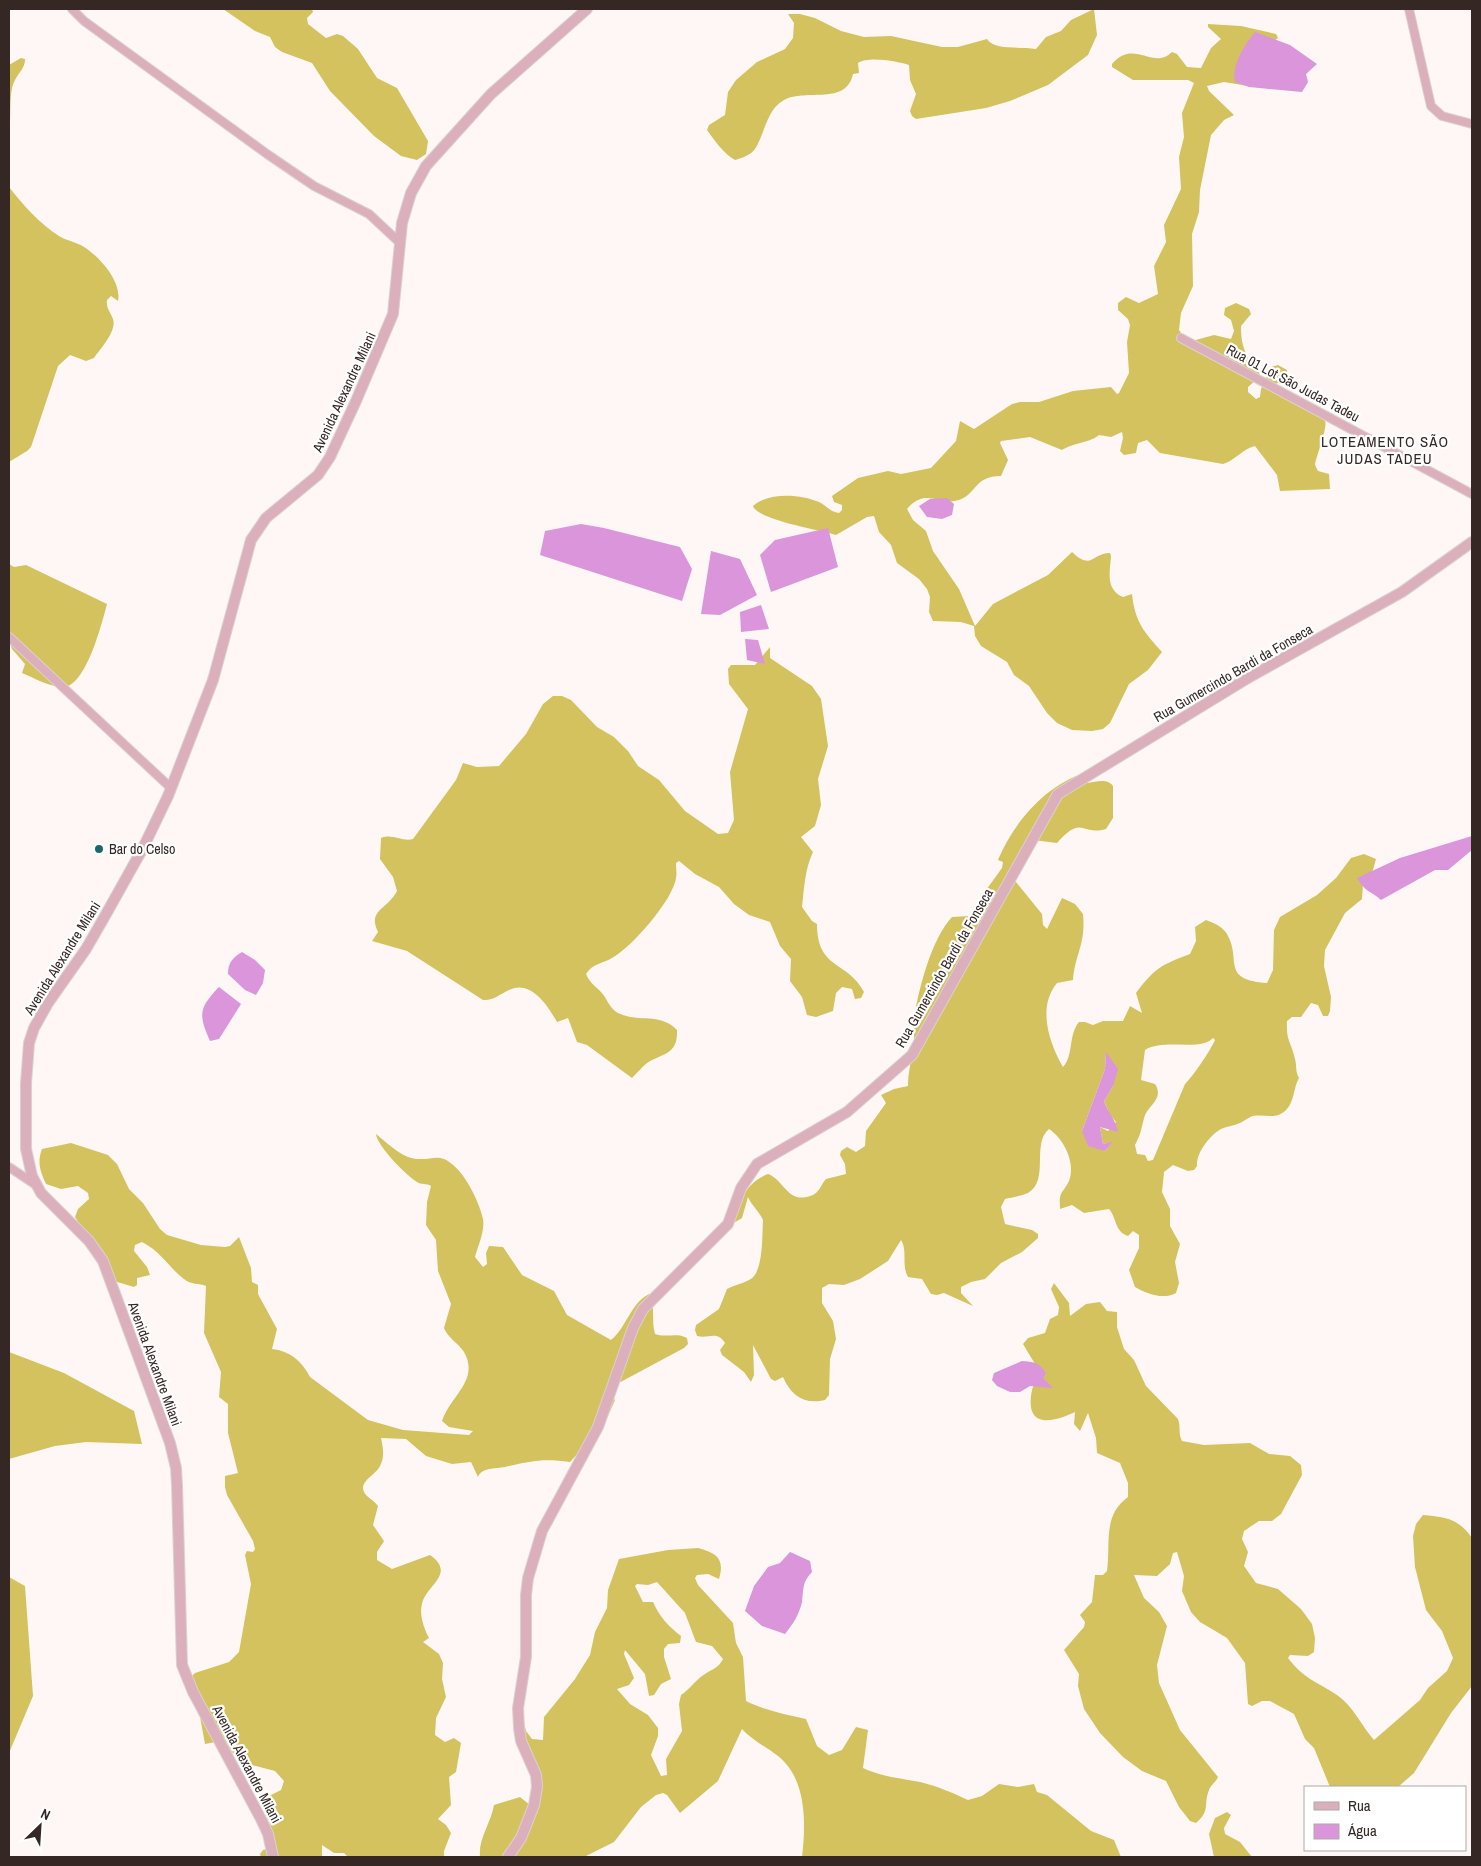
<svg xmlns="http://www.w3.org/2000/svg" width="1481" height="1866" viewBox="0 0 1481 1866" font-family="'Archivo Narrow',sans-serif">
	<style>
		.forest { fill: #d4c25e; fill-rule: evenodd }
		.water { fill: #da95db }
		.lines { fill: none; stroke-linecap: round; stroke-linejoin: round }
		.minor-casing { stroke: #dbd2cf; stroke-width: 10 }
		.tertiary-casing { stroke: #dbd2cf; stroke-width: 12 }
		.minor { stroke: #dcafbc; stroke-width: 8 }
		.tertiary { stroke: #dcafbc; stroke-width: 10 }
		.poi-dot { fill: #1a686b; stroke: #fff; stroke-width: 2 }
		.labels { text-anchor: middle; stroke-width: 4.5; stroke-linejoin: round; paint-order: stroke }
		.street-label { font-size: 14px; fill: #352724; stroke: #fff }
		.poi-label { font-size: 14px; fill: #352724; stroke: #fff; text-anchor: start }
		.neighbourhood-label { font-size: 15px; letter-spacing: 1px; fill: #352724; stroke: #fff }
	</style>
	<rect width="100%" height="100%" fill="#fff7f5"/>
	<g class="forest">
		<polygon points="223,9 312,9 313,12 307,18 308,24 326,38 337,34 343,36 358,49 377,78 397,88 428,141 426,154 417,160 401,156 374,136 330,91 312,63 282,52 275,47 270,37 255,31"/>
		<path d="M1094 9 1097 35 1088 55 1048 85 1010 101 986 108 916 119 912 116 910 111 916 94 910 80 909 65C897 61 868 56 858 63L859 73 853 74C846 106 807 88 784 100 766 110 765 134 755 149 751 155 742 158 735 160 723 153 715 141 707 130L709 125 725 115 728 92 736 80 757 62 785 49 793 38 794 23 788 14H800L815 18 841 31 864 37 891 36 942 47H958L987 39C995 51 1020 46 1036 49L1046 37 1061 31 1071 20Z"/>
		<path d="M1208 24 1241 26 1276 34 1278 38 1275 40 1261 38 1254 87 1224 82 1207 86 1209 91 1234 115 1224 120 1211 135 1200 190 1199 212 1192 234 1193 286 1181 313 1179 330 1184 337 1192 341 1214 335 1231 339 1234 331 1231 320 1224 315 1225 308 1236 303 1249 309 1251 314 1241 326C1241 337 1242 347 1248 357 1257 372 1268 371 1248 387V392L1256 399 1260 397 1261 389 1271 367 1278 365 1287 370V378L1274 385 1320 415C1322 417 1324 419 1325 421 1328 427 1316 457 1315 465L1318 471 1329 474 1330 489 1280 491 1277 475 1255 446C1242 449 1236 460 1223 464L1160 453 1147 440 1138 443 1136 453 1124 455 1120 451 1123 438 1122 432 1111 437 1099 435C1092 442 1073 443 1062 450L1030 437 1001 441 1000 443 1008 460 1001 476C974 476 977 494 959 500 937 506 926 487 907 509L913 520 926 531 933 551 959 589 975 626 993 604 1048 575 1072 552C1092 571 1092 553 1110 553L1111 556C1110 572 1105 589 1123 597L1132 594C1135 622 1144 632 1162 652L1148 670 1129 684 1110 723 1103 729 1092 731 1072 730 1057 723 1047 713 1029 686 1014 675 1007 662 981 646 975 636 974 626 961 622 933 621 929 612 930 597 927 589 919 579 897 563 891 545 879 532 874 516 867 517 836 535C821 530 757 520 753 506 769 492 800 494 819 502 826 505 830 512 839 513L842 510V505L834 502 832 496 858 478 888 471 901 474 931 468 956 441 960 421 974 429 1012 404 1020 402H1039L1073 391 1111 387 1117 394 1119 393 1129 373 1127 342 1130 325 1128 319 1118 310V303L1126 297 1139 303 1158 294 1154 266 1166 242 1164 225 1181 189 1179 157 1184 137 1182 113 1194 83 1188 80H1133L1112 67V64C1134 38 1153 71 1172 52L1177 54 1187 67 1201 68 1211 48 1221 39 1208 27Z"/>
		<path d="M21 58 25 59C25 68 19 72 15 80 8 93 12 115 9 131V65Z"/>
		<path d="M9 187C23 205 40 224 59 236 67 241 77 242 84 247 100 257 122 282 118 301L111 296 107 300C106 308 110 311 113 319 117 331 101 348 94 358L86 361 70 355 58 366 31 447 27 451 9 462Z"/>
		<path d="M9 564 14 567 26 565 107 604C102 623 86 687 63 687 50 687 34 678 22 673L25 664 12 649 9 641Z"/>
		<path d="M770 647V658L812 686 821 699 828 746 818 779 821 805 815 826 801 837 813 852C805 869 804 888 802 907L812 921 817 924C817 970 847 960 864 992L861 998 855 999 852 989 842 987 836 993 833 1011 816 1017 807 1015 802 997 790 981 791 959 780 946 770 922 749 915 734 904 719 887 695 874 679 861 676 863C676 868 677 874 676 878 673 900 631 948 612 958 602 964 593 963 586 974 590 983 594 985 601 992 607 998 609 1008 618 1013 638 1023 660 1012 677 1030 678 1055 663 1053 647 1063 642 1067 637 1073 632 1078L587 1045 577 1042 568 1018 557 1022C548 1006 531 979 509 990 500 994 493 1001 483 1000L407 951 372 941 378 932C367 910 388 909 397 891L393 877 380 859 381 838C392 833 402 842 413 839L456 780 463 763 477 767 499 766 526 734 543 704 553 696H562L571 700 597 727 614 737 628 751 638 766 659 780 685 811 718 834 728 833 734 820 730 772 748 709 729 684 728 669 731 665H755Z"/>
		<path d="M1084 773 1088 783C1096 782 1107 778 1113 786V818L1106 829C1080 836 1083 814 1057 843L1033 840 1016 873V882L1042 914 1043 925 1047 929 1062 898 1075 904 1083 914C1086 944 1075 954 1073 980L1057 983C1037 1007 1049 1043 1063 1067 1074 1055 1068 1035 1079 1022H1085L1093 1025 1103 1021H1123L1130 1006 1142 1013 1136 993C1155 968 1161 965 1190 954L1196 941 1195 927 1206 920C1214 923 1224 927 1228 936 1241 960 1221 980 1267 983L1273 970 1274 930 1280 917 1317 895 1336 878 1351 858 1364 854 1376 859 1373 870 1363 884 1362 899 1345 913 1325 950 1324 966 1331 997 1330 1011 1328 1016H1323L1318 1005 1311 1003 1301 1017H1292L1287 1021C1286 1042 1291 1041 1295 1059 1297 1066 1295 1071 1299 1078 1293 1088 1295 1101 1286 1110 1276 1120 1266 1114 1253 1116 1249 1117 1244 1121 1240 1123 1234 1126 1227 1126 1221 1129 1210 1135 1196 1153 1197 1166L1194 1170 1188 1171 1173 1165 1164 1172 1162 1192 1170 1209V1226L1180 1244 1175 1262 1179 1283 1176 1293C1163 1300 1147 1294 1135 1287L1129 1270 1139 1248V1235L1133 1231 1128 1236C1114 1231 1117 1218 1109 1209L1084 1213 1072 1205 1060 1209C1059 1190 1062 1195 1069 1181 1076 1163 1064 1139 1049 1129 1031 1144 1050 1180 1028 1193 1022 1196 1012 1197 1005 1199L1001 1207 1005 1224 1032 1230 1038 1234V1238L1022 1252 1001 1263 985 1279 971 1282 961 1287V1293L973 1306 944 1293 937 1295 931 1294 922 1279 908 1277C901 1265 908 1251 901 1240L888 1261 860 1279 844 1285 829 1284 822 1288V1303L833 1321 836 1339 830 1359 829 1395 825 1400C805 1405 791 1396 783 1377L775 1381 771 1379 753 1345 754 1375 751 1382 744 1372 722 1355 720 1350 725 1343C717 1330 709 1339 697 1336L695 1330 696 1325 719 1309 727 1289C734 1285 742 1284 749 1280 764 1274 762 1234 763 1220 759 1211 752 1206 748 1197L742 1218 732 1224C739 1202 745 1183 768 1174 784 1180 788 1204 810 1196 813 1195 815 1194 817 1192 821 1188 822 1183 826 1179L846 1174 845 1164 840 1155 841 1151 847 1147 856 1152 865 1146 866 1131 886 1103 881 1095 894 1089 908 1086C908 1071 912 1058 914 1044 915 1038 913 1031 913 1025 917 994 931 939 952 917L970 916 976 913 981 897 1002 868 1003 862 998 860C1014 822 1045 786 1084 773ZM1213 1038 1215 1040C1210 1051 1194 1075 1185 1084L1153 1160 1148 1161 1145 1155 1137 1154 1135 1145C1142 1132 1141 1128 1145 1115 1150 1104 1164 1098 1155 1084L1141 1080 1145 1050C1165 1038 1200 1052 1213 1038ZM1106 1053 1113 1086 1104 1101 1110 1115 1116 1122 1108 1131 1100 1127 1103 1144 1112 1143 1105 1151 1082 1131 1105 1069Z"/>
		<path d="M376 1134C390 1145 403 1160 422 1159 430 1159 436 1156 444 1159 463 1167 479 1201 483 1219 485 1231 478 1246 475 1257L483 1267 487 1264 486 1253 489 1246 503 1247 522 1275 554 1291 567 1315 611 1340C627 1327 630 1304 649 1294 656 1306 651 1321 655 1334 666 1338 677 1332 687 1338L688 1344 684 1348 615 1385 611 1395 615 1400 604 1425 570 1462C543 1458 531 1461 505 1467 495 1469 482 1467 478 1477L471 1462 452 1464 426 1456 406 1439 381 1438C383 1447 385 1457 380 1466 376 1475 359 1481 364 1492 366 1497 374 1500 378 1506L373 1525 384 1541 377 1552V1560L392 1569 430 1555C457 1574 425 1586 422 1604 419 1615 424 1628 429 1638L423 1642 439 1654 443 1663 442 1679 446 1697 436 1718 435 1735 445 1742 454 1738 461 1743 456 1772 449 1777 451 1805 438 1819 446 1825 451 1833 444 1851V1857H348L344 1853H334L322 1845V1857H261L260 1854 263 1850 270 1848C277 1834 267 1816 262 1802L265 1798 281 1790 284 1781 275 1771 244 1763 223 1744 216 1742 205 1744 198 1706 190 1678 195 1673 229 1662 239 1652 251 1584 245 1555 247 1551 253 1552 255 1549 253 1541 227 1495 225 1487V1476L238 1473 228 1433V1404L219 1397 221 1372 204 1333 206 1286C199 1283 191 1285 184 1279 167 1266 163 1253 142 1242L135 1245 134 1251 147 1267 150 1275 137 1278V1285L134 1287 114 1281 75 1217 78 1209 89 1199 88 1193 78 1186 61 1189 46 1184C40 1171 37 1162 42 1149L71 1143 108 1155 117 1164 129 1189 143 1203 160 1229 167 1235 201 1245 225 1247 230 1246 239 1237 251 1268 252 1282 258 1285V1294L277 1329 272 1349C290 1351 302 1361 310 1377L368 1420 403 1430 469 1435 473 1431 449 1427 442 1421C450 1396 480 1380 464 1352 458 1343 448 1338 444 1328L451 1304 438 1271 436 1240 426 1225 427 1202 431 1186C427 1183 421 1185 417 1182 406 1175 377 1146 376 1134Z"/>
		<path d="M1054 1283 1069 1303 1070 1316 1086 1304 1100 1302 1107 1311 1117 1312V1327L1124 1349 1134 1360 1146 1386 1178 1419C1181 1427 1178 1434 1182 1441L1204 1445 1250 1443 1269 1454 1290 1456 1301 1465 1302 1475 1281 1514 1272 1521H1259L1244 1531 1242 1539 1248 1552 1244 1566 1256 1583 1278 1589 1301 1609 1312 1624 1315 1638 1314 1652 1308 1656 1290 1655 1288 1658C1304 1679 1316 1681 1337 1695 1353 1706 1361 1725 1374 1740L1420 1700 1428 1688 1447 1671 1453 1658 1442 1631 1426 1610 1415 1567 1413 1536 1416 1524 1423 1515C1446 1517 1459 1519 1472 1538V1686L1451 1713 1414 1773 1398 1787H1330L1314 1748 1305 1739 1294 1714 1270 1701H1262L1252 1706 1248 1704 1245 1663 1227 1638 1200 1622 1191 1612 1182 1591 1184 1576 1177 1552 1173 1553 1170 1564 1157 1576 1134 1575 1144 1598 1159 1612 1167 1626 1157 1665 1159 1683 1180 1730 1218 1777C1216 1782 1210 1786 1209 1790 1203 1805 1211 1810 1196 1823L1190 1821 1179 1807 1166 1781 1142 1771 1123 1757 1100 1733 1084 1709 1078 1686 1079 1674 1064 1650 1084 1627 1085 1622 1080 1615 1092 1602 1095 1575H1103L1107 1571C1111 1543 1102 1516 1128 1497V1483L1120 1463 1097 1453 1096 1438 1088 1413 1080 1431 1074 1424 1075 1412C1056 1421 1027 1430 1031 1396 1032 1386 1037 1378 1038 1369L1023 1344 1028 1338 1045 1333 1050 1319 1058 1315 1059 1307 1051 1289Z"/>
		<polygon points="9,1352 64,1373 134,1411 142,1444 86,1442 55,1446 9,1459"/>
		<path d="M698 1548C717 1553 725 1559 719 1579L708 1574 697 1575 695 1578 698 1585 733 1623 736 1643 743 1657 746 1701C766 1711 785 1714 806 1719L817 1746 829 1755 842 1750 856 1727 868 1730 863 1768C882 1777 900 1778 920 1782 937 1786 953 1793 968 1800L982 1796 999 1784 1018 1787 1034 1784 1037 1792 1047 1795 1091 1831 1114 1840 1121 1857H802C806 1824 807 1779 778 1756 766 1747 752 1740 742 1729L718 1781 680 1813 667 1795 663 1793 656 1795 641 1807 614 1842 584 1857H480C478 1839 491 1823 494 1805L520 1797 530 1805 536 1788 524 1750 522 1712 526 1731 532 1739 543 1740 544 1717 575 1679 590 1655 595 1632 607 1608 608 1590 619 1559 668 1550ZM657 1582 685 1613 696 1642 712 1646 723 1659C718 1669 711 1669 702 1676 694 1682 690 1689 681 1695L679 1704 682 1731 666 1759 667 1775 661 1776 651 1755 658 1736V1728L648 1715 630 1704 617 1689 629 1685 634 1678 624 1654 625 1650 645 1674 649 1696 654 1695 661 1684 671 1679 664 1657V1649L668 1644 680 1643 681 1636C669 1627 659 1616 653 1602H643L635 1586 637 1584 648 1585Z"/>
		<polygon points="9,1577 25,1586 33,1696 9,1753"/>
		<polygon points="1227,1812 1231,1815 1224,1828 1225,1834 1240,1842 1252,1857 1214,1857 1209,1834 1215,1818"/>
	</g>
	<g class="water">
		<path d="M1255 32 1290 45 1317 64 1306 74 1308 82 1302 92 1249 87 1235 82C1231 66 1245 44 1255 32Z"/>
		<polygon points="947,498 954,504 952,515 942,519 927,517 919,506 930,499"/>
		<polygon points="581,524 604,528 680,547 692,569 682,601 540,555 545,531"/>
		<polygon points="828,528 838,567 771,592 760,555 775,540"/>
		<polygon points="711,551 740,559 757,595 720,615 701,614"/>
		<polygon points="761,605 769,629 741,632 740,612"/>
		<polygon points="745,639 758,640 765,664 747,660"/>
		<path d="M1472 836V850L1448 870H1435L1381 900C1370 890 1366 893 1357 878L1400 858Z"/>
		<path d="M242 952 255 960 265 970 263 983 256 995 245 990 228 974C228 963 232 958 242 952Z"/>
		<path d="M219 987 241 1004 219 1039 210 1041C198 1014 199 1008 219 987Z"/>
		<path d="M1106 1052 1118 1069 1113 1086 1104 1101C1108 1113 1116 1120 1118 1132L1100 1127 1103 1144 1113 1142 1105 1151 1088 1146 1082 1131 1105 1069Z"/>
		<path d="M1022 1361C1033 1362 1039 1362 1046 1373L1043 1378 1053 1388 1030 1386 1020 1392H1010L997 1386 992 1380 994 1373Z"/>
		<path d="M790 1552 810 1561 812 1572C802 1583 804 1587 802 1602 799 1615 793 1624 785 1634L762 1626 745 1611 754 1586 768 1567 780 1563Z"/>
	</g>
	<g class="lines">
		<defs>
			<g id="minor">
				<polyline points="72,9 84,21 267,154 314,186 369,214 399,242"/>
				<polyline points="1409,9 1431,106 1442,116 1472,124"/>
				<polyline points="1181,338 1472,494"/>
				<polyline points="9,637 171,788"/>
				<polyline points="9,1167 36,1185"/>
			</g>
			<g id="tertiary">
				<polyline points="273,1857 268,1834 261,1819 193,1692 182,1665 177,1485 176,1468 170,1443 103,1261 89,1241 41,1193 32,1176 26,1149 26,1083 29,1043 34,1028 48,1003 86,949 105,916 143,848 168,796 213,680 251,540 266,518 318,475 330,457 356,401 393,314 402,223 411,193 426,166 491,94 587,9"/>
				<polyline points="508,1857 521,1838 534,1805 537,1787 536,1775 521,1741 519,1728 518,1708 526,1657 526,1595 528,1578 542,1531 598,1427 633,1328 643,1309 728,1224 741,1188 757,1164 847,1112 912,1055 1058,794 1248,678 1402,592 1472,542"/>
			</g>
		</defs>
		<use href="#minor" class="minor-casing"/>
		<use href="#tertiary" class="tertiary-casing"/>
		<use href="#minor" class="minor"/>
		<use href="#tertiary" class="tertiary"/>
	</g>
	<circle class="poi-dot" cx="99" cy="849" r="5"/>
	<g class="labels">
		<g class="street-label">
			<text transform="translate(1293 383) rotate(28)" y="5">Rua 01 Lot São Judas Tadeu</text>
			<text transform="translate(344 392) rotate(-65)" y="5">Avenida Alexandre Milani</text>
			<text transform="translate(1233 673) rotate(-30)" y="5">Rua Gumercindo Bardi da Fonseca</text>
			<text transform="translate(62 958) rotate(-58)" y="5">Avenida Alexandre Milani</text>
			<text transform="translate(944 968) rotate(-60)" y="5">Rua Gumercindo Bardi da Fonseca</text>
			<text transform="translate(155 1364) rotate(70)" y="5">Avenida Alexandre Milani</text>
			<text transform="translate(247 1764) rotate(62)" y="5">Avenida Alexandre Milani</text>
		</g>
		<g class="poi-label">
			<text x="109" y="854">Bar do Celso</text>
		</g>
		<g class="neighbourhood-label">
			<text x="1385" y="447">LOTEAMENTO SÃO<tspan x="1385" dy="17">JUDAS TADEU</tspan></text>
		</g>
	</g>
	<rect width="1481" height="1866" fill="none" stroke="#352724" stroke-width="20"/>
	<rect x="1304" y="1786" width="162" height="65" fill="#ffffff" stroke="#aea9a7"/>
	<rect x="1314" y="1802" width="25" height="8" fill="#dcafbc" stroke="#aea9a7"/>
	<text x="1348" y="1811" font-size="15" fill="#352724">Rua</text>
	<rect x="1314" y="1824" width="25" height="15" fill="#da95db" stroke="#aea9a7"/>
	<text x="1348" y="1836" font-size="15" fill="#352724">Água</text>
	<g transform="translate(40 1826) rotate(25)" stroke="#ffffff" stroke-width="4" paint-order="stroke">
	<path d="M0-4L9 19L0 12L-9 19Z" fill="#352724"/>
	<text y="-8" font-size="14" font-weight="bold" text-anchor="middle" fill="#352724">N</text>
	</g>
</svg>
